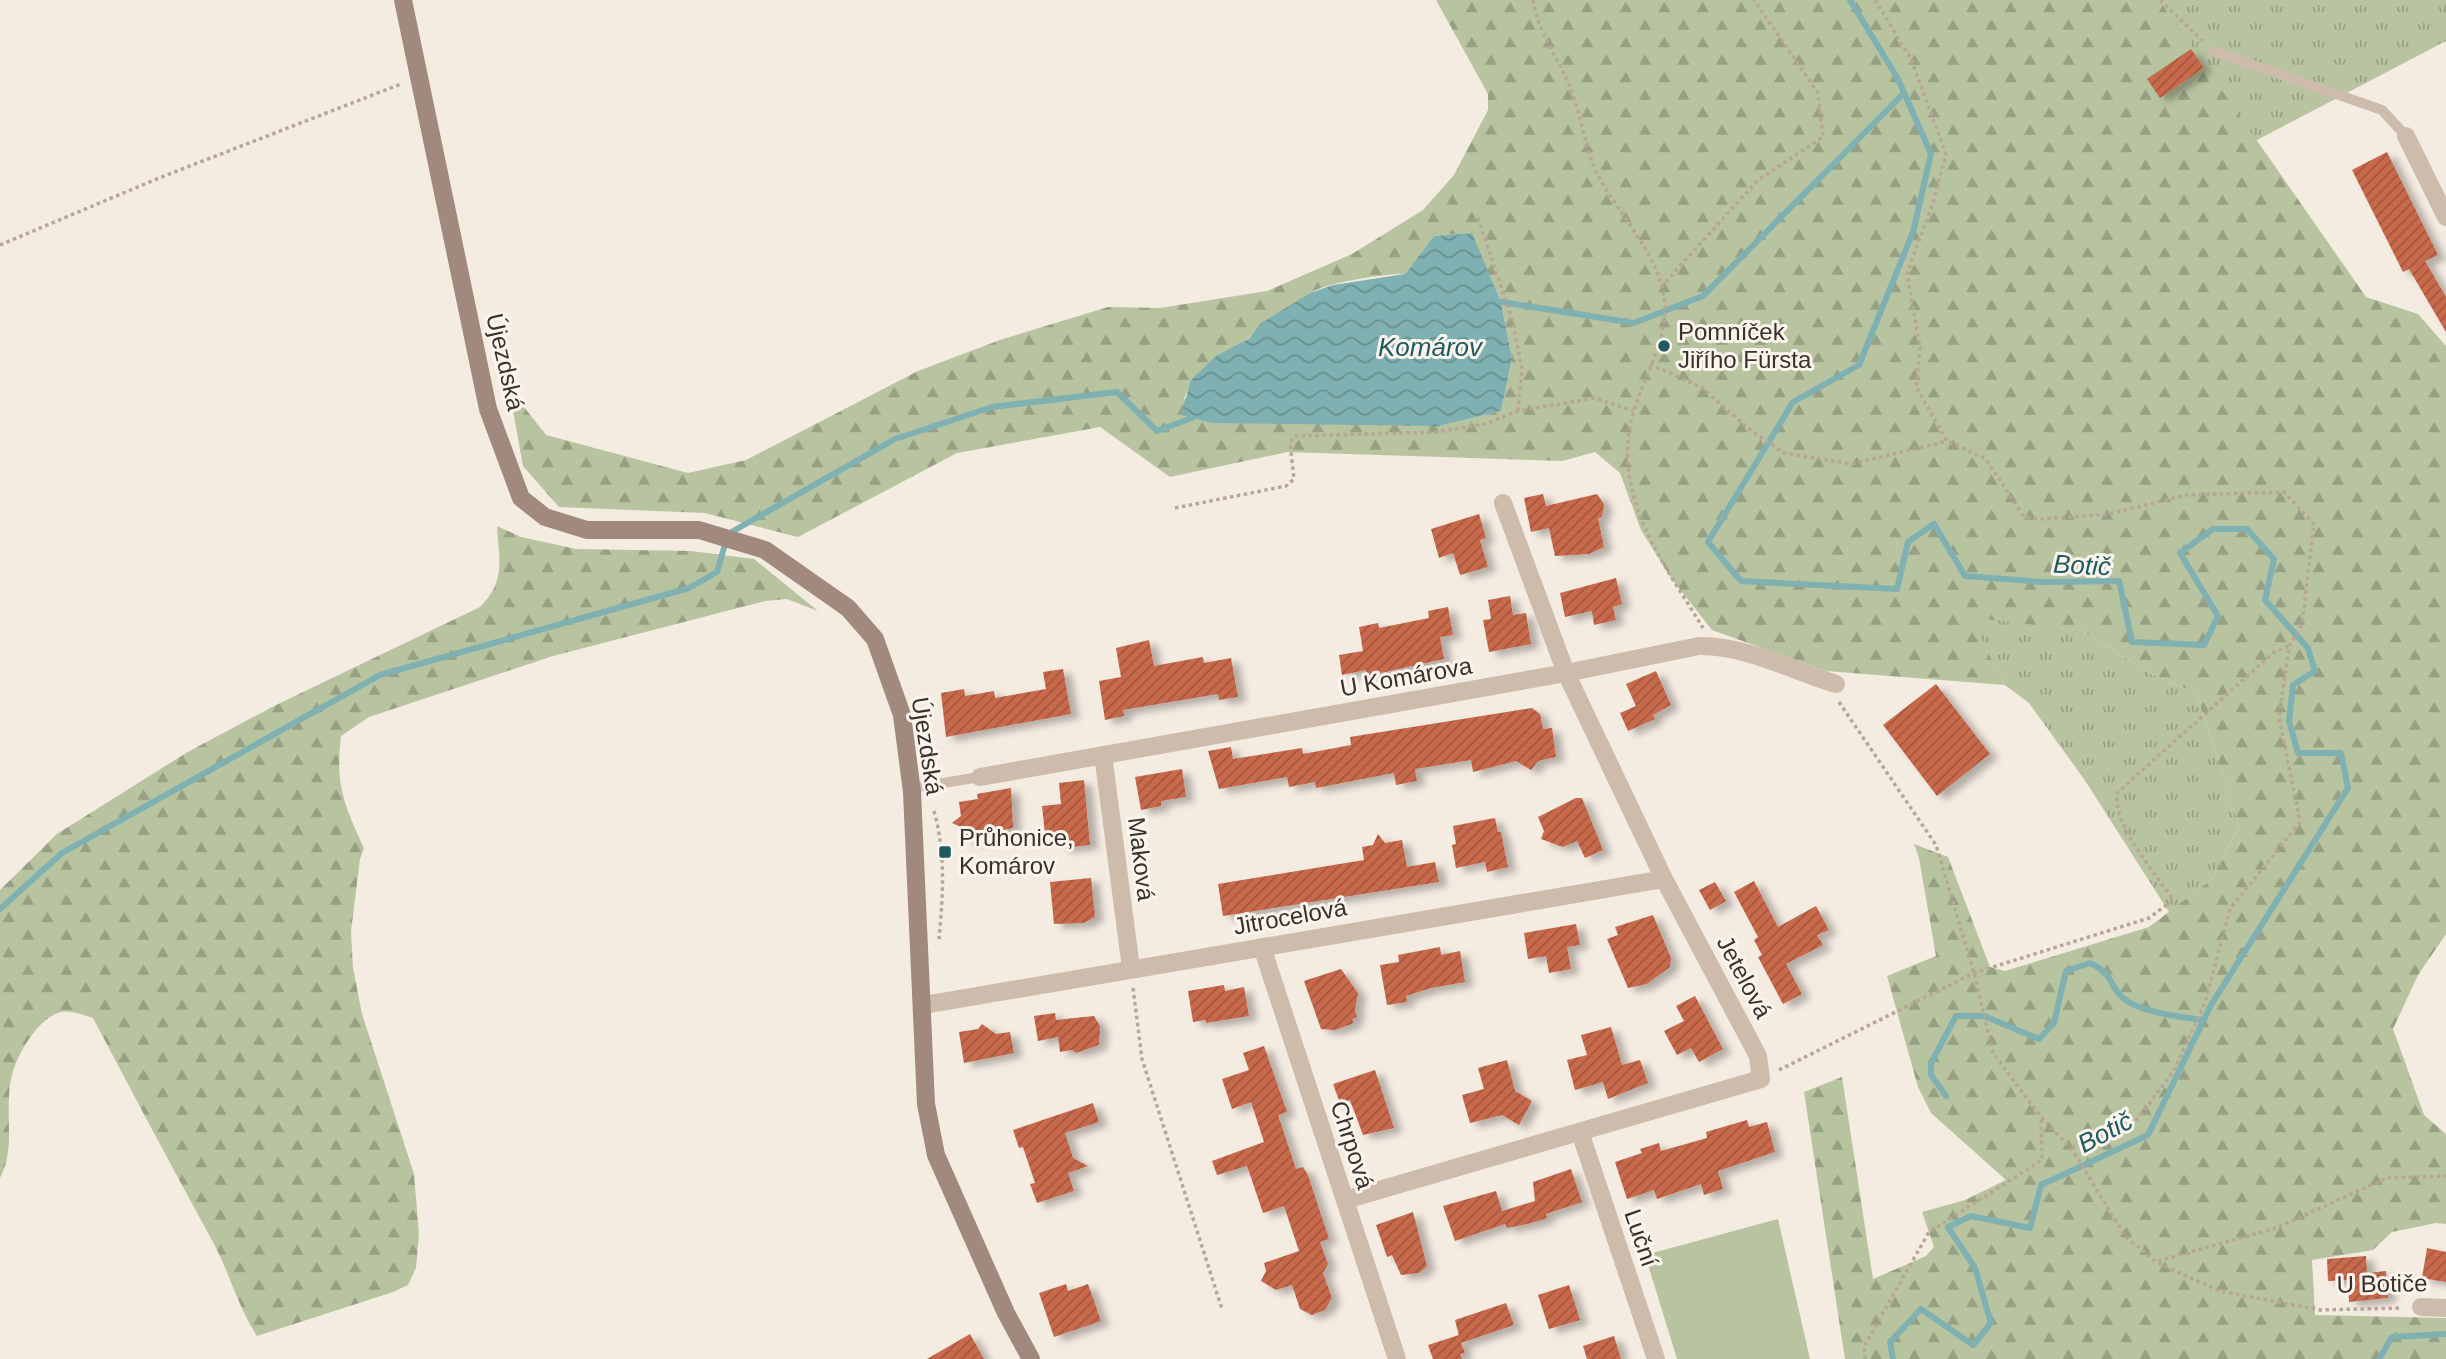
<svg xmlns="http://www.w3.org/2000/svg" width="2446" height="1359" viewBox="0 0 2446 1359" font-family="Arial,sans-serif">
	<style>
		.grass { fill: url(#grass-tufts) }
		.forest { fill: url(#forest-firs); fill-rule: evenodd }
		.green { fill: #b8c4a0 }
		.water { fill: url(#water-waves) }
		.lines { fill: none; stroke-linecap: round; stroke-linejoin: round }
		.stream { stroke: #7fb0b2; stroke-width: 6 }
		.building { fill: url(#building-hatch); filter: url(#shadow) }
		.path { stroke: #b9a596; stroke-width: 3.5; stroke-dasharray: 3.5 3.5; stroke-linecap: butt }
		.lane { stroke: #cdbbac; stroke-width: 10 }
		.street { stroke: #cdbbac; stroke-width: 18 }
		.secondary { stroke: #a18a7d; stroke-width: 18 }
		.poi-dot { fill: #1f5a5e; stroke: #fbf5ee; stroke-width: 2.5 }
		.labels { text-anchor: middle; stroke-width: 6; stroke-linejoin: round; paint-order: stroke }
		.poi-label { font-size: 24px; fill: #3b302b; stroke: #fbf5ee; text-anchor: start }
		.street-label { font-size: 24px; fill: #3b302b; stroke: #fbf5ee }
		.water-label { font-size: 26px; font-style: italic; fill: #1f5a5e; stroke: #fbf5ee }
	</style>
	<defs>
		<pattern id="grass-tufts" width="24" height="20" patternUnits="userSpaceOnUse" patternTransform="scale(1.75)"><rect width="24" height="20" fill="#b8c4a0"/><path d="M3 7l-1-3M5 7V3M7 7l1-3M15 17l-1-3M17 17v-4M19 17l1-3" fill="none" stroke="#97a083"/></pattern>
		<pattern id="forest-firs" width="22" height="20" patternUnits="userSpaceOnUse" patternTransform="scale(1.75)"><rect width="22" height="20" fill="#b8c4a0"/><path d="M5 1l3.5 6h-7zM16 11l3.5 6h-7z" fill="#97a083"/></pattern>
		<pattern id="water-waves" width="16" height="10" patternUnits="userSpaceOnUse" patternTransform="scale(1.75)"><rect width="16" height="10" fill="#7fb0b2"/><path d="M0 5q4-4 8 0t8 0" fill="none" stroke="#699091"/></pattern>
		<pattern id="building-hatch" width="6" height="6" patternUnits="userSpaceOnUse" patternTransform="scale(1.75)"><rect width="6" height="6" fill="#c8694b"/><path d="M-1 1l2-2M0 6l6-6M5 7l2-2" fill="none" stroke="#a4573f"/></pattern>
		<filter id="shadow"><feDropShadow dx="8" dy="4.5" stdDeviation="3.5" flood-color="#0004"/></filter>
	</defs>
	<rect width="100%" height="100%" fill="#f4ebe1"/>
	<g class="grass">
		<polygon points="2158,0 2446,0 2446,41 2255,141"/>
		<polygon points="1969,616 2083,631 2151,674 2196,693 2239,826 2212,879 2169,912 2084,779 2029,703 2005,685"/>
	</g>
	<g class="forest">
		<path d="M1436 0H2159L2366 297 2418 314 2446 346V934L2418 975 2393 1029 2424 1115 2446 1134V1224L2436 1223 2392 1232 2373 1250 2312 1260 2315 1315 2446 1318V1359H1845L1804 1092 1842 1077 1873 1279 1926 1256 1934 1247 1922 1212 1965 1200 2006 1180 1931 1113 1918 1087 1887 976 1936 956 1919 858 1914 844 1948 857 1990 967 2005 971 2149 927 2212 879 2239 826 2196 693 2151 674 2083 631 1970 617 2005 685 1826 671 1712 630 1671 578 1641 530 1620 473 1595 452 1562 461 1287 452 1170 477 1100 427 957 453 798 537 705 513 559 507 523 466 509 388 546 435 688 473 746 460 918 371 1000 340 1108 307 1160 308 1267 291 1352 254 1423 210 1454 175 1488 110V94ZM1471 233 1501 302 1512 359 1501 411 1439 426 1184 399C1199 360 1222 357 1253 335 1272 322 1291 305 1310 293 1328 282 1383 274 1405 274L1434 236Z"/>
		<path d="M497 526 521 537 576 549 691 551 754 559 818 611 787 599 765 601 553 656 369 717 341 736C335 784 344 805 364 848L360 859 351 931 353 968 362 1014 414 1174 419 1234 416 1268 408 1285 393 1292 257 1336C238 1307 230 1274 214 1244 173 1169 133 1094 93 1018 83 1015 72 1010 61 1012 39 1017 17 1054 12 1075 3 1109 17 1147 0 1178V890L57 834 186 753 272 707 480 607C506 581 499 560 497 526Z"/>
	</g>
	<polygon class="green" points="1778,1219 1810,1359 1677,1359 1645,1255"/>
	<polygon class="water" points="1472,233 1501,302 1512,359 1501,411 1439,426 1212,423 1181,415 1191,380 1216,356 1250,338 1260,324 1310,293 1333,285 1405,274 1434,236"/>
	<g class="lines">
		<g class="stream">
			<polyline points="1850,0 1898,79 1931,154 1913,232 1859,365 1793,402 1708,542 1741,581 1897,589 1908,542 1934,524 1965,576 2043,582 2119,581 2132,642 2204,645 2218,616 2180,553 2213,529 2247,529 2274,559 2265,600 2308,648 2315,671 2293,685 2289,721 2298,753 2341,753 2348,788 2211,1005 2148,1135 2041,1185 2030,1228 1971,1216 1948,1227 1975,1268 1991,1323 1973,1345 1921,1309 1890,1342 1893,1359"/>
			<polyline points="1501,302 1634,323 1703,296 1904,93"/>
			<polyline points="0,909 62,853 380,675 689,588 717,572 728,534 895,439 992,407 1117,392 1157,431 1192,418"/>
			<path d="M1946 1096 1931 1075V1063L1956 1016H1984L2039 1039 2054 1023 2066 971 2090 963C2115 975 2108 985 2123 998 2141 1013 2182 1017 2203 1020"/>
			<polyline points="2379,1359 2392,1337 2446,1334"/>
		</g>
	</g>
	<g class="building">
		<polygon points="2191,49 2204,68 2160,98 2147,79"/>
		<polygon points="2387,152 2438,255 2425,261 2446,297 2446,332 2409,269 2403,272 2352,170"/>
		<polygon points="1543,494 1546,506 1597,494 1604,504 1602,517 1598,518 1604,547 1589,554 1555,556 1549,528 1531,532 1524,498"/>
		<polygon points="1479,514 1486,538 1480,540 1488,567 1460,575 1453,553 1439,558 1431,529"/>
		<polygon points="1616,578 1622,604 1613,607 1616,620 1594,625 1592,611 1565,617 1560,593"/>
		<polygon points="1510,596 1513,615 1526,613 1531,644 1489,652 1483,620 1491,619 1488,600"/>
		<polygon points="1448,607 1453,635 1440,637 1444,659 1367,676 1366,670 1342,675 1339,655 1363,651 1359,627 1378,623 1379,628 1429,618 1428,611"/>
		<polygon points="1149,640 1154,666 1203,657 1204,663 1231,658 1238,697 1219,700 1218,694 1123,710 1124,716 1105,720 1099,681 1121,677 1116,648"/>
		<polygon points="1063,669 1071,714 946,737 941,693 964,689 965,696 994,691 995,698 1046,689 1043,672"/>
		<polygon points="1656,671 1671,705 1653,715 1655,719 1628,731 1620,713 1636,706 1626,684"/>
		<polygon points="1936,684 1990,754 1937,796 1883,725"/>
		<polygon points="1532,708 1540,714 1543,729 1552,728 1556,757 1538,761 1531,770 1516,761 1473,772 1471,760 1415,769 1417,781 1396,785 1394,773 1316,788 1315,782 1289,787 1287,777 1219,789 1208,751 1231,747 1233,759 1302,748 1303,754 1351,745 1350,737"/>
		<polygon points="1182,769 1186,797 1161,801 1161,806 1141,810 1135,777"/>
		<polygon points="1084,780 1090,845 1062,848 1061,834 1045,834 1042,806 1061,804 1059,783"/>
		<polygon points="1011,788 1013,828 985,833 986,838 966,841 963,828 952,823 961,816 959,802 978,799 977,794"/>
		<polygon points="1576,798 1582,798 1603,850 1585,858 1577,841 1563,847 1541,839 1544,831 1538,817"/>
		<polygon points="1495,818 1498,832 1501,832 1508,867 1487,872 1485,862 1456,868 1452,845 1456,844 1453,826"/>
		<polygon points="1378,834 1385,843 1402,840 1407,867 1435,862 1439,882 1223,916 1218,884 1364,860 1362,847 1373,845"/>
		<polygon points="1091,878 1095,917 1084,923 1054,924 1050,882"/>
		<polygon points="1754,881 1778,927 1816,906 1829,930 1817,935 1823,945 1786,964 1802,994 1783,1004 1758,957 1762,955 1754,940 1758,937 1734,892"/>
		<polygon points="1715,882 1726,901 1710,910 1699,890"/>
		<polygon points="1653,915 1671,958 1670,967 1647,984 1628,988 1607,939 1618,935 1615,927"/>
		<polygon points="1576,924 1580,945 1567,947 1571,969 1549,973 1546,956 1528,959 1524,933"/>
		<polygon points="1440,947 1441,955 1460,951 1465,982 1431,988 1406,996 1407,1002 1387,1005 1380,965 1399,962 1398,955"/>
		<polygon points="1341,969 1358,993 1355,1010 1357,1017 1352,1019 1354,1023 1335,1030 1321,1029 1304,981"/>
		<polygon points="1224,985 1225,991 1244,987 1249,1016 1206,1023 1206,1020 1193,1022 1188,991"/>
		<polygon points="1695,996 1723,1049 1699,1062 1691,1048 1677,1055 1664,1031 1684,1021 1676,1006"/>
		<polygon points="1055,1013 1056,1020 1094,1016 1100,1026 1099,1045 1076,1053 1072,1050 1060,1052 1058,1037 1038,1041 1034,1016"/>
		<polygon points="982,1024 996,1034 1010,1032 1014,1053 964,1063 959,1032 978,1029"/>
		<polygon points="1611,1027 1622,1065 1640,1060 1648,1083 1608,1099 1603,1082 1575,1090 1567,1060 1587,1055 1581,1035"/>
		<polygon points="1264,1046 1287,1112 1278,1115 1296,1169 1303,1167 1308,1175 1329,1239 1320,1242 1328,1264 1323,1273 1332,1298 1325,1310 1312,1315 1300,1309 1292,1285 1276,1290 1261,1281 1266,1271 1264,1263 1299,1251 1284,1206 1263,1213 1247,1166 1217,1175 1212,1161 1264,1142 1251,1102 1232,1109 1222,1079 1249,1070 1243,1053"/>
		<polygon points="1507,1060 1515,1091 1532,1101 1519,1125 1502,1115 1470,1123 1462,1095 1484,1089 1478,1068"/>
		<polygon points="1375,1070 1394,1128 1363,1135 1350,1100 1340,1103 1333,1084"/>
		<polygon points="1093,1103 1099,1122 1065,1133 1073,1158 1088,1166 1068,1173 1074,1191 1037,1203 1030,1184 1035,1183 1023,1147 1019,1148 1013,1130"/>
		<polygon points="1747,1120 1749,1127 1767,1122 1775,1152 1718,1171 1723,1189 1704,1195 1701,1184 1657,1199 1654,1190 1627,1199 1615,1162 1642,1153 1640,1149 1659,1143 1661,1151 1707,1138 1706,1132"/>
		<polygon points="1571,1169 1582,1202 1546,1214 1547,1218 1532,1223 1507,1228 1505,1224 1455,1241 1443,1206 1496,1191 1502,1211 1535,1201 1533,1182"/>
		<polygon points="1413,1212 1427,1266 1419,1273 1401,1275 1392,1255 1387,1257 1376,1225"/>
		<polygon points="2427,1248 2446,1252 2446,1282 2422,1278"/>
		<polygon points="2366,1256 2367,1273 2386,1271 2388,1298 2349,1302 2348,1280 2328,1281 2327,1259"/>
		<polygon points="1066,1284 1068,1291 1088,1284 1101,1321 1054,1337 1039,1293"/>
		<polygon points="1569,1285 1580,1320 1549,1329 1538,1295"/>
		<polygon points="1506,1303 1514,1325 1461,1343 1465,1353 1460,1354 1462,1359 1433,1359 1428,1345 1459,1335 1460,1340 1455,1320"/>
		<polygon points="970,1334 984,1359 927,1359"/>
		<polygon points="1614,1336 1621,1359 1587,1359 1583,1346"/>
	</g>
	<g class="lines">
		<g class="path">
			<path d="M1533 0C1538 33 1558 57 1570 87 1581 114 1584 146 1597 173 1618 215 1661 255 1665 304 1667 337 1646 374 1636 405 1606 489 1662 560 1703 628"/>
			<polyline points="1875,0 1911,59 1946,154 1932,206 1907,273 1920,348 1916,387 1947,441 1986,459 2024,517 2040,519 2109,514 2186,495 2284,492 2314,524 2302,624 2289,646 2279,718 2300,822 2230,909 2205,1003 2173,1072 2132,1126 2071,1148"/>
			<polyline points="2160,0 2204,42"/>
			<polyline points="1478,218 1512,319 1522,368 1518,411"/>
			<polyline points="0,245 159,178 401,84"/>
			<polyline points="1661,287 1758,180 1823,137 1818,93 1754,0"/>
			<polyline points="1650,364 1701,387 1749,429 1784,453 1852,464 1947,441"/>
			<polyline points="1175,508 1286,486 1294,479 1290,443 1295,436 1437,432 1485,424 1518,411 1595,398 1633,411"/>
			<polyline points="1839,702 1936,845 1974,973 1993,1053 2041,1117 2071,1148 2126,1237 2156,1262 2219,1291 2320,1310 2402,1308"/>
			<path d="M934 811C946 854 943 895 939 939"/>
			<polyline points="1133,988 1142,1059 1222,1309"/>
			<path d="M1779 1070 1974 973 2149 918 2173 900C2155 872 2113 826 2117 793L2273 653 2289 646"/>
			<polyline points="2158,1261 2276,1228 2387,1178 2446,1176"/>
			<polyline points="1865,1359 1864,1346 1929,1232 2042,1160 2041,1119"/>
		</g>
		<g class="lane">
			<polyline points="2213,51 2382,110 2406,136"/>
			<polyline points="912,788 980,777"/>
		</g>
		<g class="street">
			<polyline points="2406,136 2446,217"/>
			<polyline points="1103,755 1131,968"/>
			<path d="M980 777 1566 673 1699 646C1745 645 1793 671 1836 684"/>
			<polyline points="1262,947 1397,1359"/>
			<polyline points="924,1005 1664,879"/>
			<polyline points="1580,1132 1656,1359"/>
			<polyline points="1345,1200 1761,1079 1758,1056 1664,879 1566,673 1503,503"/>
			<polyline points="2421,1307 2446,1308"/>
		</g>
		<polyline class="secondary" points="403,0 488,409 521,498 545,517 587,530 699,530 765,550 848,608 875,639 902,715 912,792 926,1104 936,1155 1006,1313 1031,1359"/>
	</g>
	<g class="poi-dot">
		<circle cx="1664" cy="346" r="7"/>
		<rect x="938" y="845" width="14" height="14" rx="3.5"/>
	</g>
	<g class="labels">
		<g class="poi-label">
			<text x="1678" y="340">Pomníček<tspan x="1678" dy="28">Jiřího Fürsta</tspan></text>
			<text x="959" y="846">Průhonice,<tspan x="959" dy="28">Komárov</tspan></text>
		</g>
		<g class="street-label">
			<text transform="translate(505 362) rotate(77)" y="8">Újezdská</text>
			<text transform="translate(1406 677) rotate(-10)" y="8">U Komárova</text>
			<text transform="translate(927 746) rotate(81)" y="8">Újezdská</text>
			<text transform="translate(1141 859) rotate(83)" y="8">Maková</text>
			<text transform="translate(1290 917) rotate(-10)" y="8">Jitrocelová</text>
			<text transform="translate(1744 977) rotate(62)" y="8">Jetelová</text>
			<text transform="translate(1352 1145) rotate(72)" y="8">Chrpová</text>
			<text transform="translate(1641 1238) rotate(71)" y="8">Luční</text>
			<text transform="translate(2382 1284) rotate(-1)" y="8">U Botiče</text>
		</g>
		<g class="water-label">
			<text x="1430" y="356">Komárov</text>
			<text transform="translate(2082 565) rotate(3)" y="9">Botič</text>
			<text transform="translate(2105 1132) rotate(-28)" y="9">Botič</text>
		</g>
	</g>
</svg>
